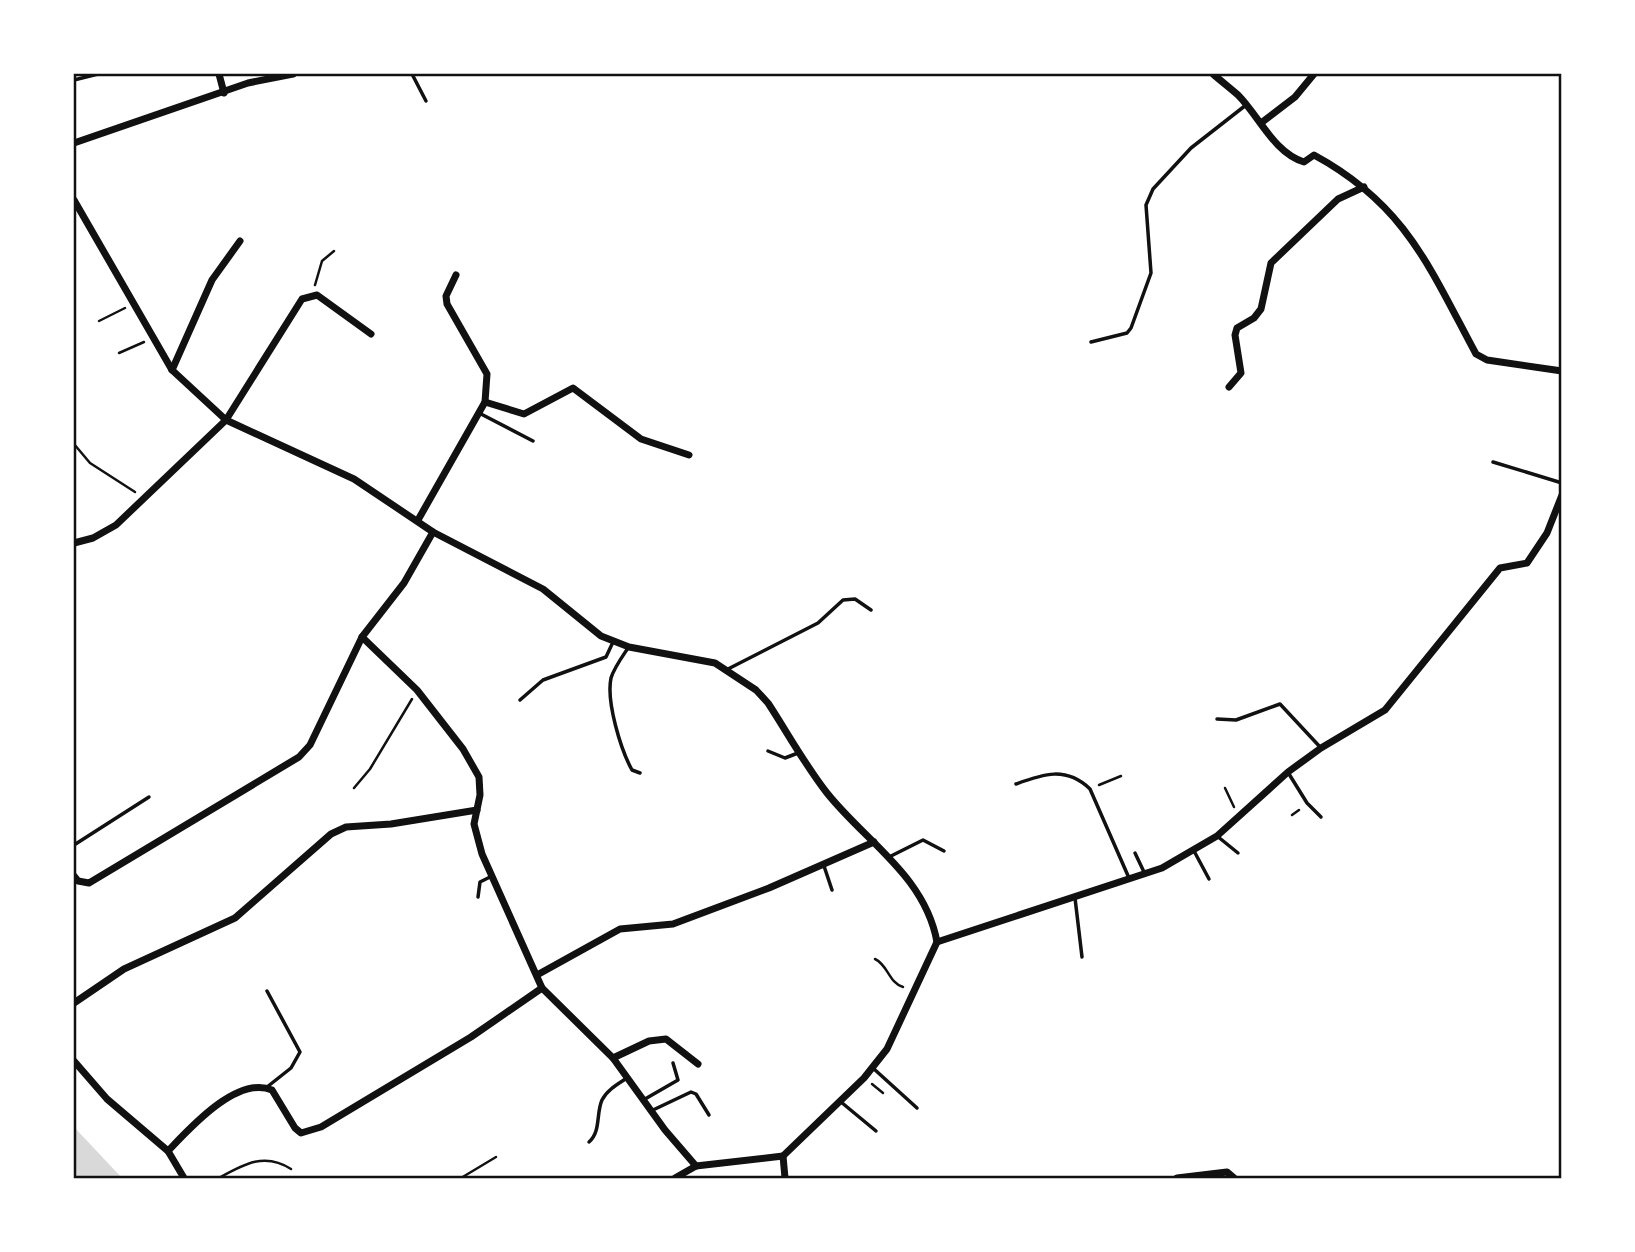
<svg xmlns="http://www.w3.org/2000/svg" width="1635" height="1252" viewBox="0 0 1635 1252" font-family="Cabin,sans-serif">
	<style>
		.water { fill: #d9d9d9 }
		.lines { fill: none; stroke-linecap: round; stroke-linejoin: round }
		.path { stroke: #111; stroke-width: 2.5 }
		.service { stroke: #111; stroke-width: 3.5 }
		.minor { stroke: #111; stroke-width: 7 }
		.neatline { fill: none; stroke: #111; stroke-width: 2.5 }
	</style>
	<rect width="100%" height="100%" fill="#fff"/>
	<polygon class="water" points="74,1127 122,1178 74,1178"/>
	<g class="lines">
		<g class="path">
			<polyline points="315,285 322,261 334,251"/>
			<polyline points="99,321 125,308"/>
			<polyline points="119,353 144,342"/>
			<polyline points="74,444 90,463 135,492"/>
			<polyline points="1099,785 1121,776"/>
			<polyline points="354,788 370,769 412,699"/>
			<polyline points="1225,788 1234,807"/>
			<polyline points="1292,815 1299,810"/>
			<path d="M875 959C888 965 889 983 903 987"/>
			<polyline points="872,1084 883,1093"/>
			<path d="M219 1178C244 1164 265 1152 291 1169"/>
			<polyline points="461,1178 496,1157"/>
		</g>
		<g class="service">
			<polyline points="412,74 426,101"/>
			<polyline points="74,80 98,74"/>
			<polyline points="1091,342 1127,333 1131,328 1151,273 1146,205 1153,189 1191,148 1246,105"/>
			<polyline points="481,414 533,441"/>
			<polyline points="1493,462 1562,483"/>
			<path d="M628 648C622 657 614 668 611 678 606 702 621 750 632 770L640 773"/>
			<polyline points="728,669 818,623 843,600 855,599 871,610"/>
			<polyline points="520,700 543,680 606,657 613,642"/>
			<polyline points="1217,719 1236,720 1280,704 1321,748"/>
			<polyline points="768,751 785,758 798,753"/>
			<polyline points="1289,774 1307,803 1321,817"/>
			<path d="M1016 784C1043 774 1066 766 1090 789L1129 878"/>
			<polyline points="1217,836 1238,853"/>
			<polyline points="74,845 149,797"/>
			<polyline points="1194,851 1209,879"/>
			<polyline points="1135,853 1144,872"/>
			<polyline points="889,857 923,840 944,851"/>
			<polyline points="824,866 832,890"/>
			<polyline points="478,897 480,882 490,877"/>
			<polyline points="1075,898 1082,957"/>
			<polyline points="267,991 300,1052 291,1068 267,1087"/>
			<polyline points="874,1069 917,1108"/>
			<polyline points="645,1099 678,1080 673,1063"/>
			<polyline points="841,1102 876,1131"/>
			<polyline points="653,1110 691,1092 696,1094 709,1115"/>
			<path d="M589 1142C601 1132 596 1113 602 1100 607 1090 618 1084 627 1078"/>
		</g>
		<g class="minor">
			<polyline points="219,74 224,93"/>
			<path d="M1213 74C1221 81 1230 88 1238 95 1259 116 1274 153 1304 162L1314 155C1406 205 1429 267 1476 354L1487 360 1562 371"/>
			<polyline points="1261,123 1295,97 1314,74"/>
			<polyline points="74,143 248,83 293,74"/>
			<path d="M74 200 172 370 226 420 354 479 433 532 543 589 601 636 629 647 715 663 756 690 768 703C787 732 805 765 827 793 866 842 925 876 937 942L887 1049 864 1078 783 1156 696 1166 675 1178"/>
			<polyline points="172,370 212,280 240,241"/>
			<polyline points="1229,387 1241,373 1235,335 1237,328 1254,318 1261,309 1271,263 1338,199 1364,187"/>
			<polyline points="485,402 524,414 573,388 641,439 689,455"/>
			<polyline points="418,520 485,402 487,374 447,304 446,296 456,275"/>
			<polyline points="74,543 93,538 116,525 226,420 302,299 317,295 371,334"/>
			<polyline points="362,637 417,690 463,749 479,777 480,795 474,824 482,854 542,988 613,1058 665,1130 696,1166"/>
			<polyline points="74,876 78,881 89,883 299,757 310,745 362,637 404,583 433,532"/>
			<polyline points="937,942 1162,868 1217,836 1288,772 1321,748 1385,710 1500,568 1527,563 1547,533 1562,495"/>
			<polyline points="537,975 620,929 673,924 769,888 874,842"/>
			<polyline points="74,1003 124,969 235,918 331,834 346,827 391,824 477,810"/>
			<polyline points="613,1058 649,1041 666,1039 698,1064"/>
			<polyline points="74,1061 107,1099 168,1151 184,1178"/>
			<path d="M168 1151C189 1129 237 1075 272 1090L295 1128 301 1133 321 1127 471 1037 542 988"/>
			<polyline points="783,1156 785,1178"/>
			<polyline points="1177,1178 1227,1172 1234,1178"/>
		</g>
	</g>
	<rect width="1635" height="1252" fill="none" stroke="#ffffff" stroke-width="150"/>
	<rect x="75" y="75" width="1485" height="1102" class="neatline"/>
</svg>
